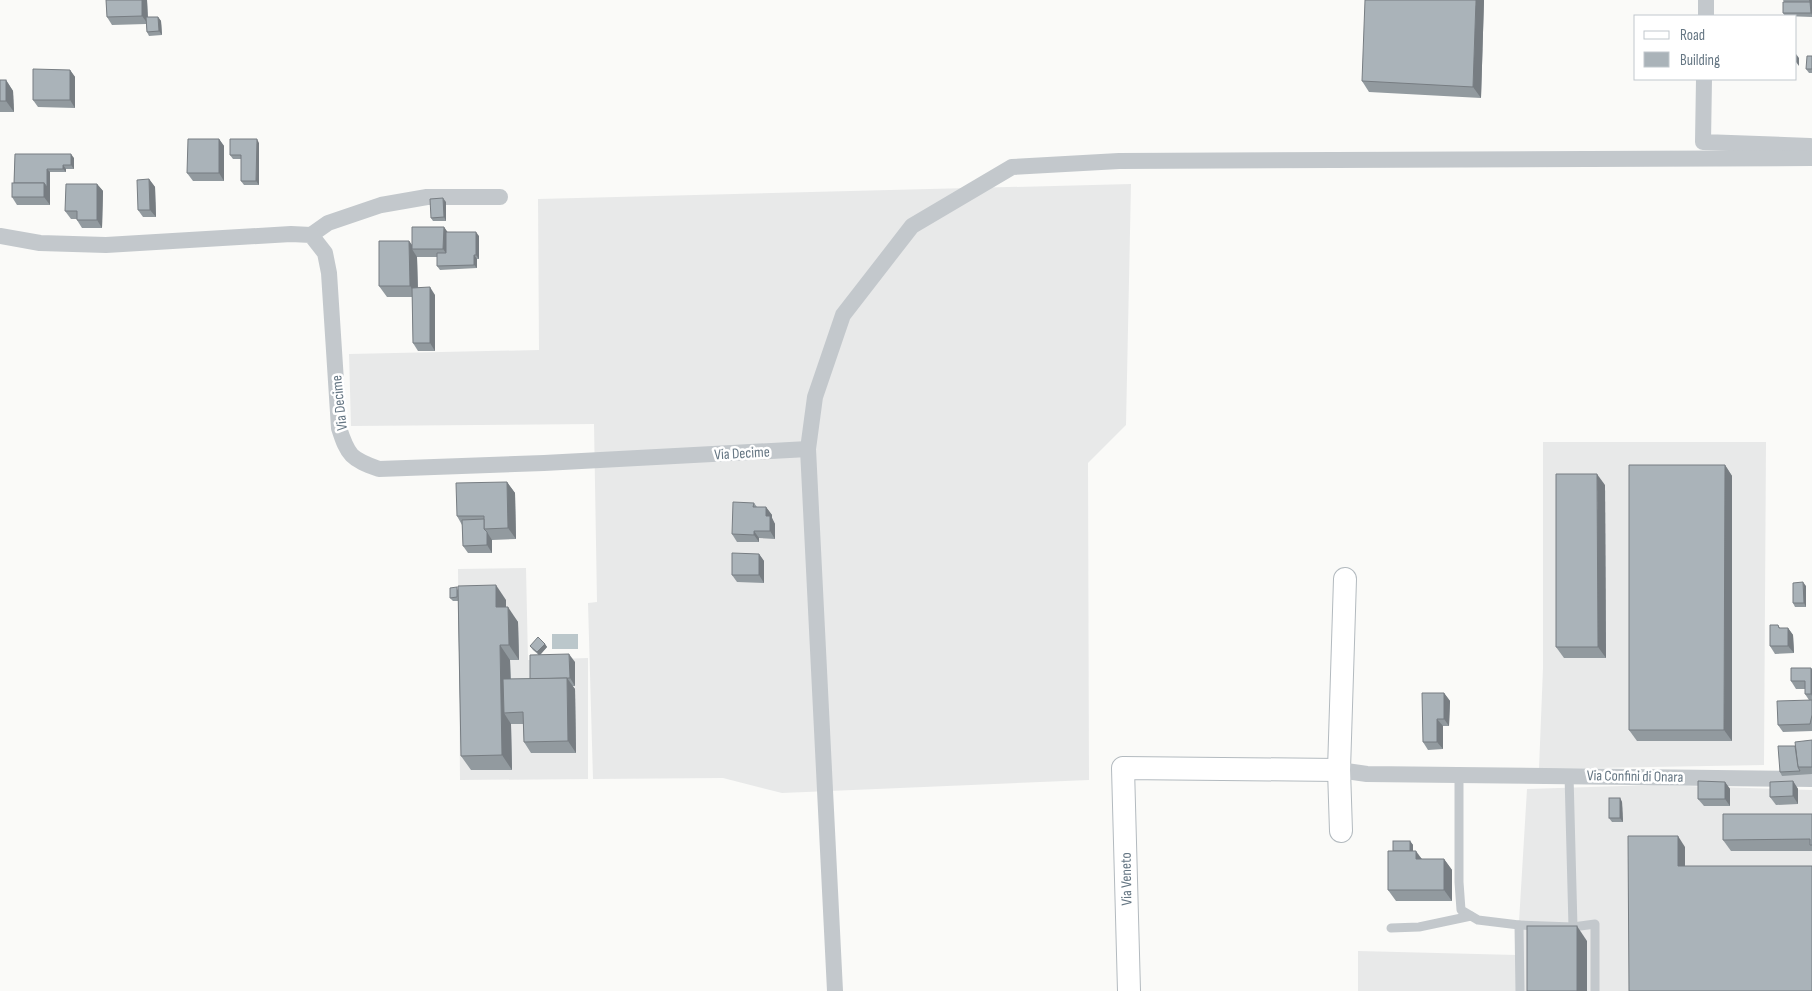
<svg xmlns="http://www.w3.org/2000/svg" width="1812" height="991" viewBox="0 0 1812 991" font-family="'Sofia Sans Condensed',sans-serif">
	<style>
		.built { fill: #e8e9e9 }
		.water { fill: #bbc7cb }
		.lines { fill: none; stroke-linecap: round; stroke-linejoin: round }
		.secondary-casing { stroke: #b3babf; stroke-width: 24 }
		.lane { stroke: #c3c8cc; stroke-width: 9 }
		.street { stroke: #c3c8cc; stroke-width: 16 }
		.secondary { stroke: #fff; stroke-width: 22 }
		.wall { fill: #929a9f }
		.shaded-wall { fill: #777d82 }
		.building { fill: #aab3b9; stroke: #777d82 }
		.labels { text-anchor: middle; stroke-width: 5; stroke-linejoin: round; paint-order: stroke }
		.street-label { font-size: 15px; fill: #657683; stroke: #fff }
	</style>
	<rect width="100%" height="100%" fill="#fafaf8"/>
	<g class="built">
		<polygon points="1131,184 1126,425 1088,463 1089,780 782,793 723,778 593,779 588,603 597,602 594,424 351,426 349,354 539,350 538,199"/>
		<polygon points="1543,442 1766,442 1764,765 1539,769 1543,668"/>
		<polygon points="526,568 528,660 588,658 588,779 460,780 458,569"/>
		<polygon points="1654,785 1812,790 1812,991 1358,991 1358,951 1517,955 1527,789"/>
	</g>
	<rect class="water" x="552" y="634" width="26" height="15"/>
	<g class="lines">
		<defs>
			<g id="secondary">
				<polyline points="1341,831 1339,770 1345,579"/>
				<polyline points="1129,991 1123,768 1339,770"/>
			</g>
		</defs>
		<use href="#secondary" class="secondary-casing"/>
		<g class="lane">
			<polyline points="1569,775 1573,927"/>
			<polyline points="1459,776 1459,882 1461,910 1478,920 1519,925"/>
			<polyline points="1391,928 1419,927 1471,916"/>
			<polyline points="1520,991 1519,925 1573,927 1595,924 1595,991"/>
		</g>
		<g class="street">
			<polyline points="1706,16 1706,0"/>
			<polyline points="1704,79 1703,142 1810,146"/>
			<polyline points="311,235 328,223 381,205 427,197 500,197"/>
			<path d="M0 236 40 243 106 245 291 234 311 235 325 253 329 273 339 428C348 456 351 459 379 469L544 463 808 449"/>
			<polyline points="1339,770 1367,774 1812,779"/>
			<polyline points="835,991 808,449 815,397 843,315 912,226 1012,167 1119,161 1812,158"/>
		</g>
		<use href="#secondary" class="secondary"/>
	</g>
	<g class="wall">
		<polygon points="106,0 147,0 148,17 158,17 161,21 162,35 149,36 147,32 146,24 112,25 107,17"/>
		<polygon points="1484,0 1481,98 1369,92 1362,81"/>
		<polygon points="1783,0 1812,0 1812,17 1785,16 1783,13 1784,2"/>
		<polygon points="1812,56 1812,73 1809,73 1806,69"/>
		<polygon points="70,70 75,77 75,108 38,107 33,100"/>
		<polygon points="0,80 6,80 13,91 14,112 0,112"/>
		<polygon points="219,139 224,146 224,181 193,181 187,173"/>
		<polygon points="259,143 259,185 244,185 241,181 241,159 233,159 230,155"/>
		<polygon points="15,154 74,158 74,169 66,169 66,172 50,172 50,205 17,205 12,197 14,183"/>
		<polygon points="149,179 155,187 156,217 143,217 138,210"/>
		<polygon points="97,184 103,191 102,228 82,228 77,220 77,219 71,219 65,211"/>
		<polygon points="446,202 446,221 433,221 431,218"/>
		<polygon points="444,227 447,232 479,236 479,259 477,259 477,268 440,270 437,266 437,257 417,257 418,288 435,295 435,351 418,351 413,343 412,297 387,297 379,286 409,241 412,245"/>
		<polygon points="1725,465 1732,476 1732,741 1637,741 1629,730"/>
		<polygon points="507,482 515,493 516,539 492,540 492,553 468,553 463,546 462,525 457,516"/>
		<polygon points="1605,485 1606,658 1564,658 1556,647"/>
		<polygon points="754,503 757,507 766,507 772,515 772,518 775,524 775,539 759,538 759,542 737,542 732,534"/>
		<polygon points="759,554 764,561 764,583 737,582 732,575"/>
		<polygon points="1806,586 1806,607 1795,607 1793,603"/>
		<polygon points="458,589 506,600 506,607 518,622 519,660 510,660 511,679 530,679 539,655 533,650 530,646 545,644 547,647 540,655 575,662 575,686 572,686 575,689 576,753 531,753 524,742 523,724 511,724 512,770 471,770 461,756 458,601 453,601 450,598"/>
		<polygon points="1778,625 1780,628 1788,628 1793,635 1794,653 1775,654 1770,646"/>
		<polygon points="1811,668 1812,670 1812,731 1783,732 1778,725 1809,700 1805,694 1805,689 1796,689 1791,681"/>
		<polygon points="1444,693 1450,701 1449,726 1443,726 1443,749 1428,750 1423,742"/>
		<polygon points="1812,740 1812,774 1782,776 1780,772 1795,746"/>
		<polygon points="1793,781 1798,789 1798,804 1776,805 1770,797"/>
		<polygon points="1725,782 1730,789 1730,806 1704,806 1698,799"/>
		<polygon points="1620,798 1622,802 1623,822 1612,822 1609,818"/>
		<polygon points="1812,814 1812,851 1731,851 1723,840"/>
		<polygon points="1410,841 1413,845 1413,851 1422,859 1444,859 1452,870 1452,901 1396,901 1388,890 1393,851"/>
	</g>
	<g class="shaded-wall">
		<polygon points="142,0 147,0 148,24 142,16"/>
		<polygon points="1476,0 1484,0 1481,98 1473,87"/>
		<polygon points="1809,0 1812,0 1812,15 1811,13 1810,3"/>
		<polygon points="158,17 161,21 162,35 159,31"/>
		<polygon points="1796,54 1799,58 1799,66 1796,62"/>
		<polygon points="70,70 75,77 75,108 70,100"/>
		<polygon points="6,80 13,91 14,112 6,101"/>
		<polygon points="219,139 224,146 224,181 219,173"/>
		<polygon points="257,139 259,143 259,185 256,181"/>
		<polygon points="71,154 74,158 74,169 71,165"/>
		<polygon points="63,165 66,169 66,172 63,169"/>
		<polygon points="47,169 50,172 50,205 44,197 44,183"/>
		<polygon points="149,179 155,187 156,217 150,210"/>
		<polygon points="97,184 103,191 102,228 97,220"/>
		<polygon points="443,198 446,202 446,221 444,217"/>
		<polygon points="444,227 449,234 449,257 443,249"/>
		<polygon points="476,232 479,236 479,259 476,255"/>
		<polygon points="409,241 415,249 412,249 417,257 418,297 410,286"/>
		<polygon points="474,255 477,259 477,268 474,265"/>
		<polygon points="430,287 435,295 435,351 430,343"/>
		<polygon points="1725,465 1732,476 1732,741 1724,730"/>
		<polygon points="1597,474 1605,485 1606,658 1598,647"/>
		<polygon points="507,482 515,493 516,539 508,528"/>
		<polygon points="766,507 772,515 772,518 775,524 775,539 770,531 766,516"/>
		<polygon points="754,531 759,538 759,542 754,535"/>
		<polygon points="487,532 492,540 492,553 487,545"/>
		<polygon points="759,554 764,561 764,583 759,575"/>
		<polygon points="1803,582 1806,586 1806,607 1804,603"/>
		<polygon points="496,585 506,600 506,622 496,607"/>
		<polygon points="508,607 518,622 519,660 509,645"/>
		<polygon points="1788,628 1793,635 1794,653 1788,646"/>
		<polygon points="545,644 547,647 539,656 537,652"/>
		<polygon points="500,645 510,660 511,713 504,713 511,724 512,770 502,755"/>
		<polygon points="569,654 575,662 575,686 570,678"/>
		<polygon points="1811,668 1812,670 1812,696 1811,694"/>
		<polygon points="567,678 575,689 576,753 568,741"/>
		<polygon points="1444,693 1450,701 1449,726 1444,719"/>
		<polygon points="1437,719 1443,726 1443,749 1437,742"/>
		<polygon points="1793,781 1798,789 1798,804 1793,796"/>
		<polygon points="1725,782 1730,789 1730,806 1725,799"/>
		<polygon points="1620,798 1622,802 1623,822 1620,818"/>
		<polygon points="1678,836 1685,847 1685,877 1678,866"/>
		<polygon points="1410,841 1413,845 1413,862 1410,858"/>
		<polygon points="1416,851 1424,862 1416,859"/>
		<polygon points="1444,859 1452,870 1452,901 1444,890"/>
		<polygon points="1577,926 1587,941 1587,991 1577,991"/>
	</g>
	<g class="building">
		<polygon points="106,0 142,0 142,16 107,17"/>
		<polygon points="1365,0 1476,0 1473,87 1362,81"/>
		<polygon points="1783,2 1810,2 1811,13 1783,13"/>
		<polygon points="146,17 158,17 159,31 147,32"/>
		<polygon points="1807,56 1812,56 1812,69 1806,69"/>
		<polygon points="33,69 70,70 70,100 33,100"/>
		<rect x="0" y="80" width="6" height="21"/>
		<polygon points="188,139 219,139 219,173 187,173"/>
		<polygon points="230,139 257,139 256,181 241,181 241,155 230,155"/>
		<polygon points="15,154 71,154 71,165 63,165 63,169 47,169 47,187 44,183 14,183"/>
		<polygon points="149,179 150,210 138,210 137,180"/>
		<rect x="12" y="183" width="32" height="14"/>
		<polygon points="66,184 97,184 97,220 77,220 77,211 65,211"/>
		<polygon points="443,198 444,217 431,218 430,199"/>
		<polygon points="412,227 444,227 443,249 412,249"/>
		<polygon points="446,232 476,232 476,255 474,255 474,265 437,266 437,253 446,253"/>
		<polygon points="379,241 409,241 410,286 379,286"/>
		<polygon points="430,287 430,343 413,343 412,288"/>
		<polygon points="1629,465 1725,465 1724,730 1629,730"/>
		<polygon points="1556,474 1597,474 1598,647 1556,647"/>
		<polygon points="507,482 508,528 484,529 484,516 457,516 456,483"/>
		<polygon points="733,502 754,503 753,507 766,507 766,516 770,516 770,531 754,531 754,535 732,534"/>
		<polygon points="484,519 484,529 487,532 487,545 463,546 462,520"/>
		<polygon points="732,553 759,554 759,575 732,575"/>
		<polygon points="1803,582 1804,603 1793,603 1793,583"/>
		<polygon points="496,585 496,607 508,607 509,645 500,645 502,755 461,756 458,586"/>
		<polygon points="457,587 457,597 450,598 450,588"/>
		<polygon points="1770,625 1778,625 1779,628 1788,628 1788,646 1770,646"/>
		<polygon points="538,637 545,644 537,652 530,646"/>
		<polygon points="569,654 570,678 530,679 530,655"/>
		<polygon points="1791,668 1811,668 1811,694 1805,694 1805,681 1791,681"/>
		<polygon points="567,678 568,741 524,742 523,712 504,713 503,679"/>
		<polygon points="1422,693 1444,693 1444,719 1437,719 1437,742 1423,742"/>
		<polygon points="1812,700 1812,715 1810,724 1778,725 1777,701"/>
		<polygon points="1812,740 1812,767 1798,767 1795,742"/>
		<polygon points="1778,746 1795,746 1798,767 1800,771 1780,772"/>
		<polygon points="1698,781 1725,782 1725,799 1698,799"/>
		<polygon points="1793,781 1793,796 1770,797 1770,782"/>
		<rect x="1609" y="798" width="11" height="20"/>
		<polygon points="1723,814 1812,814 1812,845 1810,845 1810,839 1723,840"/>
		<polygon points="1628,836 1678,836 1678,866 1812,866 1812,991 1629,991"/>
		<rect x="1393" y="841" width="17" height="10"/>
		<polygon points="1388,851 1416,851 1416,859 1444,859 1444,890 1388,890"/>
		<rect x="1527" y="926" width="50" height="65"/>
	</g>
	<g class="labels">
		<g class="street-label">
			<text transform="translate(339 403) rotate(-96)" y="5">Via Decime</text>
			<text transform="translate(742 453) rotate(-3)" y="5">Via Decime</text>
			<text transform="translate(1635 776) rotate(1)" y="5">Via Confini di Onara</text>
			<text transform="translate(1126 879) rotate(-91)" y="5">Via Veneto</text>
		</g>
	</g>
	<rect x="1634" y="15" width="162" height="65" fill="#ffffff" stroke="#c1c8cd"/>
	<rect x="1644" y="31" width="25" height="8" fill="#ffffff" stroke="#c1c8cd"/>
	<text x="1680" y="40" font-size="15" fill="#657683">Road</text>
	<rect x="1644" y="52" width="25" height="15" fill="#aab3b9" stroke="#c1c8cd"/>
	<text x="1680" y="65" font-size="15" fill="#657683">Building</text>
</svg>
